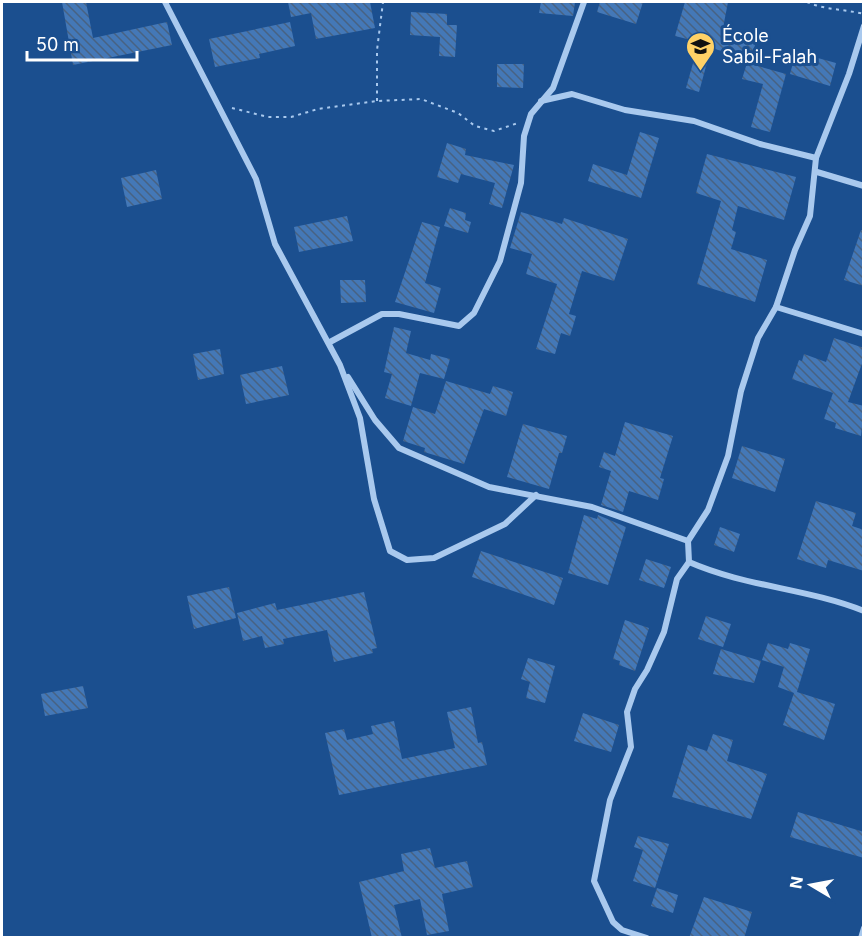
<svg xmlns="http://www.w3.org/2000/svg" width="865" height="939" viewBox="0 0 865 939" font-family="Inter,sans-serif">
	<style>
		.building { fill: url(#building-back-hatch) }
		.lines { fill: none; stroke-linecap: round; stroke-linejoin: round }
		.path { stroke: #a9c9ee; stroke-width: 2; stroke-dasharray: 3 4.5; stroke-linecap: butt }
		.street { stroke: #a9c9ee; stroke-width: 6 }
		.labels { text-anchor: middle; stroke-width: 6; stroke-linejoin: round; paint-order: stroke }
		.poi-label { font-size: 18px; fill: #fff; stroke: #1b4f8f; text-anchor: start }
	</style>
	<defs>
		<pattern id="building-back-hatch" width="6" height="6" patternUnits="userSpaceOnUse" patternTransform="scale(1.5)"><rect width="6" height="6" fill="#4478b7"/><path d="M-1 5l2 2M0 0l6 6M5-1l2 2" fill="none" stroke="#486282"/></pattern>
	</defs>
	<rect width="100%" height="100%" fill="#1b4f8f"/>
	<g class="building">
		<polygon points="62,2 86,2 93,38 167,22 172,45 73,65"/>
		<polygon points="288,2 370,2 375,28 316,39 311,13 291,17"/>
		<polygon points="541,2 575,2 573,16 539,13"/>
		<polygon points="600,2 643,2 636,24 597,12"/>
		<polygon points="685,2 728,2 723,28 757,38 751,59 711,48 699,92 686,88 699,42 675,36"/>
		<polygon points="411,12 447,14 447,25 457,25 455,57 439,56 440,37 410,35"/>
		<polygon points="290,22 295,46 259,54 260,58 215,67 209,39"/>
		<polygon points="796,52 836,63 830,86 790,74"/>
		<polygon points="747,63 786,74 770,132 751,127 763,84 742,79"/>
		<polygon points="497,64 524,64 523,88 497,87"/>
		<polygon points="640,132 659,138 641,198 588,181 593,164 627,175"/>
		<polygon points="447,143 466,149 465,155 514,165 502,208 489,204 495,183 461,174 458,183 437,177"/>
		<polygon points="707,154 796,177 784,220 738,206 732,230 736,232 731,249 767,260 755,302 697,284 721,201 696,193"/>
		<polygon points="156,170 162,199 127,207 121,178"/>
		<polygon points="450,208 466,213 465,220 471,222 468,233 444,226"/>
		<polygon points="521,212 562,224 564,218 628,239 614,281 582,271 569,314 576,316 570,336 561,333 555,354 536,349 557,284 526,274 532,254 510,248"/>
		<polygon points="347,216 353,241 299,252 294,227"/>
		<polygon points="422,222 440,227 425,283 441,288 434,313 395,302"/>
		<polygon points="861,230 864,231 864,286 844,280"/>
		<polygon points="340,280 365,280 366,302 341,303"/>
		<polygon points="394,327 411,331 406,353 430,360 431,354 450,359 444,379 420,373 411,406 385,398 392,374 384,372"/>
		<polygon points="834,338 864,348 864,358 848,402 864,406 861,436 835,428 836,423 824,419 833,393 792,379 799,360 802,361 804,354 826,362"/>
		<polygon points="220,349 224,374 198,380 193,354"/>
		<polygon points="282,366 289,395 246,404 240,375"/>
		<polygon points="446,381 490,394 493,386 513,392 506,416 484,409 464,464 424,452 425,448 403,441 413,407 435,414"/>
		<polygon points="625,422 673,436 660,478 664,479 658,500 629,491 623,512 601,505 611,471 599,467 604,452 615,456"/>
		<polygon points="523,424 567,436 562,453 559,453 549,489 507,477"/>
		<polygon points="742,446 785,459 775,492 732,478"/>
		<polygon points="816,501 856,513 852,526 864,530 864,571 828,560 826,568 797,559"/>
		<polygon points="584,515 597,519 598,515 626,527 608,585 568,573"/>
		<polygon points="720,527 740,534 734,552 714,545"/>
		<polygon points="481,551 563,578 554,605 472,577"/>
		<polygon points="646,559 671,567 664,588 639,580"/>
		<polygon points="229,587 236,618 194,629 187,596"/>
		<polygon points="364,592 377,648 372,649 373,653 334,662 327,630 283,639 284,644 265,648 262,636 243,641 237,613 275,603 277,610"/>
		<polygon points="706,616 731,624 723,647 698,639"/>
		<polygon points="625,620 649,628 635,671 619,665 620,661 613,659"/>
		<polygon points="768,643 788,649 790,643 810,649 797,692 835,704 824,740 783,725 794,693 778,687 784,667 762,660"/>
		<polygon points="721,649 761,661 754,683 713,674"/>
		<polygon points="528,658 555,666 545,703 526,698 530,682 521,679"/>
		<polygon points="83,686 88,708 45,716 41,694"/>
		<polygon points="471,707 478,743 482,742 487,765 339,795 325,733 344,729 347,740 373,734 371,726 394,721 402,759 455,748 447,712"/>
		<polygon points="583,713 619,725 611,752 574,741"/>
		<polygon points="713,734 733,740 727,761 767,774 751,819 672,797 688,745 707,751"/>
		<polygon points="798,812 864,832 864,858 790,837"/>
		<polygon points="638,836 669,844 655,888 633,881 643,850 634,847"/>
		<polygon points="430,848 435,868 467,861 473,887 442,894 449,931 427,935 420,899 394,905 402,938 372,938 359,882 404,871 401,854"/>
		<polygon points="657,888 678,895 673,913 651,906"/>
		<polygon points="704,897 752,912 744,938 689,938"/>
	</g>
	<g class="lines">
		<g class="path">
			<path d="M807 2C825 10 844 9 864 14"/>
			<polyline points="377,101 377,50 383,2"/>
			<polyline points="232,108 268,117 291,117 318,109 377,101 421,99 458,113 475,126 494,131 518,123"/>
		</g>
		<g class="street">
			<polyline points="165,2 256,179 275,244 340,365 360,418 374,499 390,551 407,560 434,558 505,524 536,495"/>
			<path d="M864 26 849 74 816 158 810 216 795 250 776 307 758 338 741 391 728 456 708 510 688 541 689 562C746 587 806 588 864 611"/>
			<polyline points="541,101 572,94 625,110 694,121 760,144 816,158"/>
			<polyline points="817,172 864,186"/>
			<polyline points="776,307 864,334"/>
			<polyline points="330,342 382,314 399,314 459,326 474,313 500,261 521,183 524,136 531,114 553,88 584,2"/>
			<polyline points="348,377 375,420 399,448 489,487 592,507 688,541"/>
			<polyline points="647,938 622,930 613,922 594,881 610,800 631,747 627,712 635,689 647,670 664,632 677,579 689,562"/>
			<polyline points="861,938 864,928"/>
		</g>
	</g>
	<defs>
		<symbol id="school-pin" viewBox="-11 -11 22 30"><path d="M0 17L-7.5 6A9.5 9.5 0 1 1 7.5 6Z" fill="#ffd166" stroke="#1b4f8f"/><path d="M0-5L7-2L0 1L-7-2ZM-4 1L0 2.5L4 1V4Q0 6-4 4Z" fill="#111"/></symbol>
	</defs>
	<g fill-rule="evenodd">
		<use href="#school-pin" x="684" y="30" width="33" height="45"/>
	</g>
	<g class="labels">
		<g class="poi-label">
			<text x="722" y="42">École<tspan x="722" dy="21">Sabil-Falah</tspan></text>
		</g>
	</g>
	<rect width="865" height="939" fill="none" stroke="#ffffff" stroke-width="6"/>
	<g transform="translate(811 885) rotate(280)" stroke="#1b4f8f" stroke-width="4.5" paint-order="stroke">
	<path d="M0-4.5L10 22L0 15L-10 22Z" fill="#ffffff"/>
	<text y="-9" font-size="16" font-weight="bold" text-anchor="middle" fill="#ffffff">N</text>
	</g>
	<path d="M27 51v9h110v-9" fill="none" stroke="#ffffff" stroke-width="3"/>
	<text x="36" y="51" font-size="18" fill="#ffffff" stroke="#1b4f8f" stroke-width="4.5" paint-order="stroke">50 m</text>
</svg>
